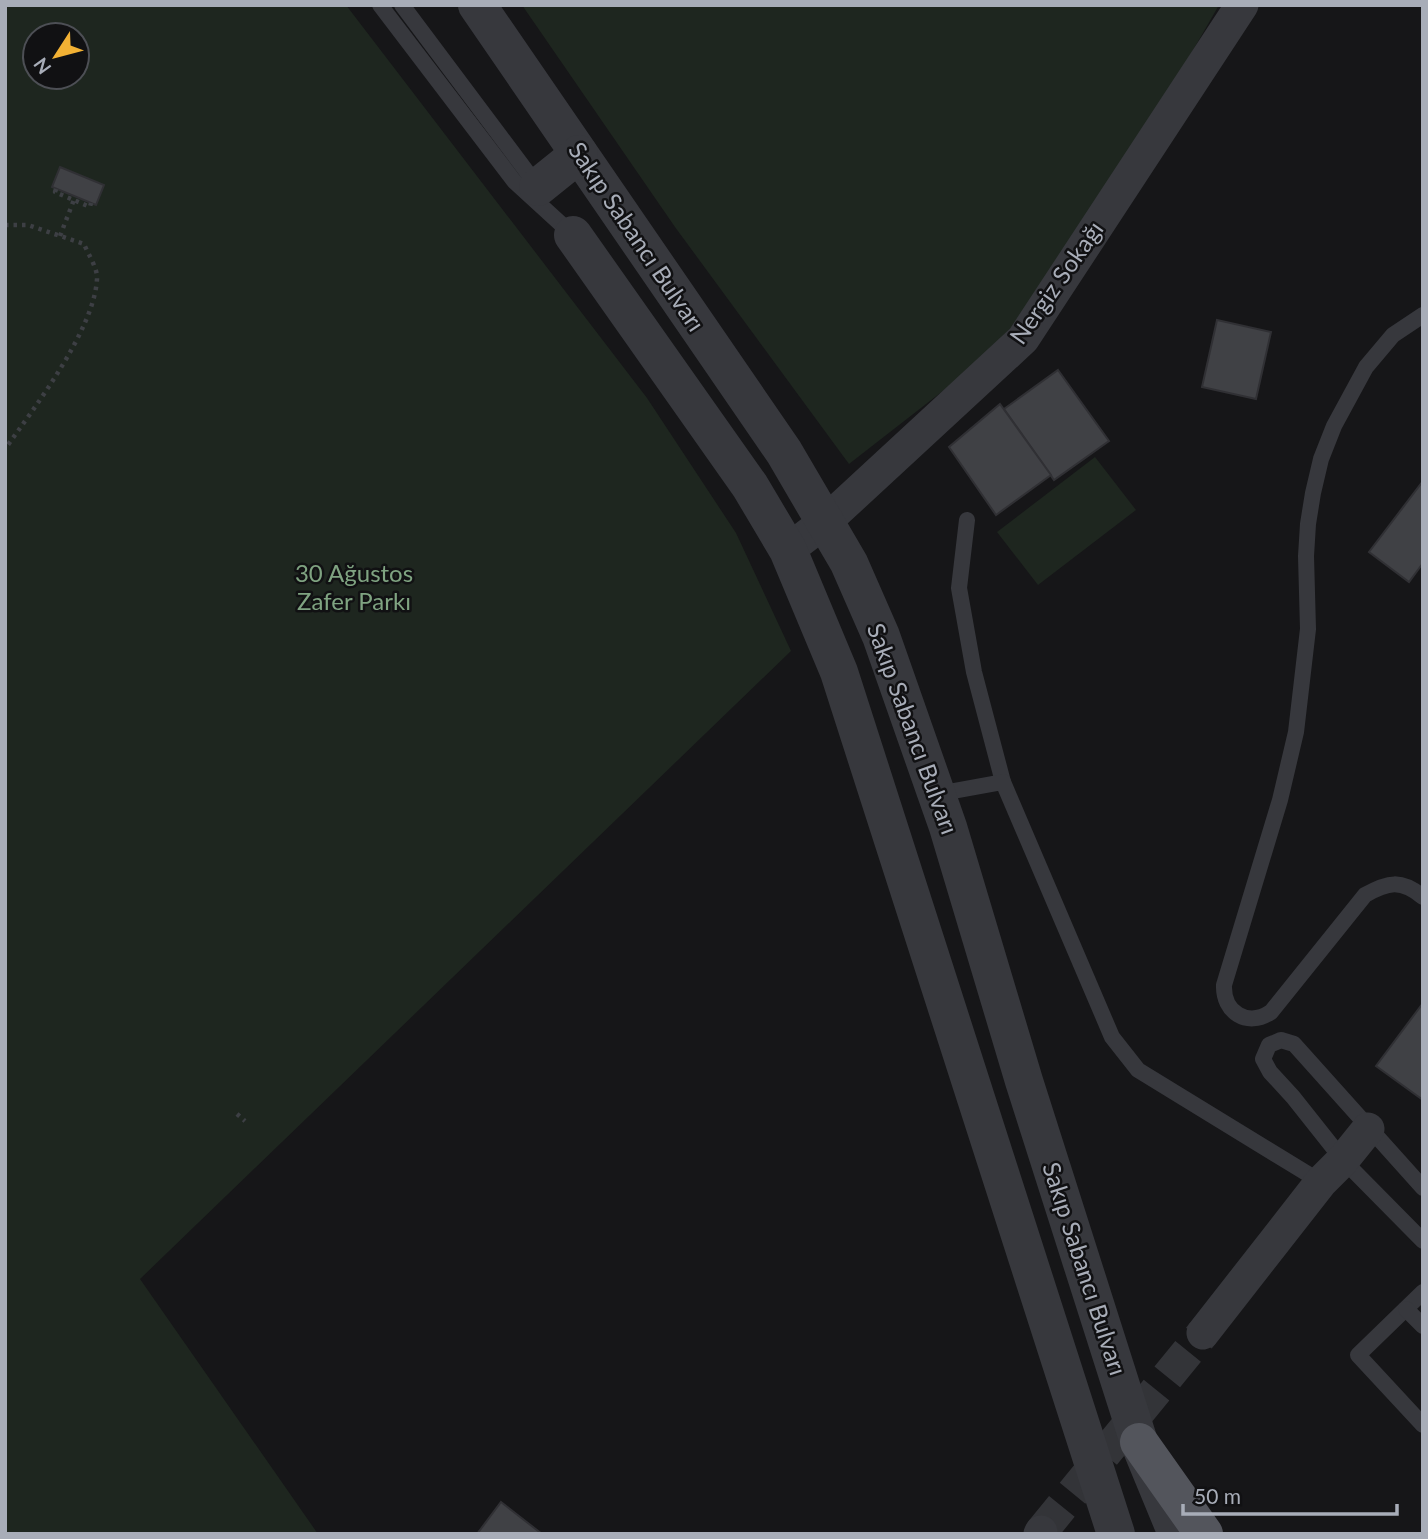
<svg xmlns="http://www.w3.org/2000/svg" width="1428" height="1539" viewBox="0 0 1428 1539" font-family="Lato,sans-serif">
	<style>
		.green { fill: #1e261f; fill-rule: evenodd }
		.building { fill: #404145; stroke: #303034; stroke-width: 2 }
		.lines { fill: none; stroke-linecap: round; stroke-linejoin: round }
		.minor-tunnel { stroke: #333438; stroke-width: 33; stroke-dasharray: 33 17; stroke-linecap: butt }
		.path { stroke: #3d3f44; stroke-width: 4.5; stroke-dasharray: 3.5 5; stroke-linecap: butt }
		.service { stroke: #37383d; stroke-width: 16 }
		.minor { stroke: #37383d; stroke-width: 33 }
		.tertiary { stroke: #37383d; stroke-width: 38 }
		.primary { stroke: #53555c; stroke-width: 38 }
		.labels { text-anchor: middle; stroke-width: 5; stroke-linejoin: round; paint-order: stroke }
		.street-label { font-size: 24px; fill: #a8adb8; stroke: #111113 }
		.park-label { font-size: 24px; fill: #7fa381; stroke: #111113 }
	</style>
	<rect width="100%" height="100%" fill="#161618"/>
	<g class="green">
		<path d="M5 5H346L647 398 736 533 791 651 140 1279 318 1534H5ZM35 35H77V77H35Z"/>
		<polygon points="522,5 1219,5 1142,139 1017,328 962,376 849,464 675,227"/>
		<polygon points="1095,457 1136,510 1038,585 997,532"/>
	</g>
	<g class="building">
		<polygon points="60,167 104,185 96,205 52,187"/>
		<polygon points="1217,320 1271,332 1256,399 1202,387"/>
		<polygon points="1058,370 1109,441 1054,480 1004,409"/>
		<polygon points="1000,404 1051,475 996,515 949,447"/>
		<polygon points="1423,481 1423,563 1409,582 1369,552"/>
		<polygon points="1423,1003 1423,1100 1376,1066"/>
		<polygon points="501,1502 542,1534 477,1534"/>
	</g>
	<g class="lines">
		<polyline class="minor-tunnel" points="1041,1532 1203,1333"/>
		<g class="path">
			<polyline points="56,189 55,192 90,207 91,203"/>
			<path d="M5 225H28L84 244C88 254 98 269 97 279 94 330 35 407 5 449"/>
			<polyline points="60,236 75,197"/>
			<polyline points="237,1114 245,1121"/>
		</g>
		<g class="service">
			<polyline points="380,5 514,181 573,235"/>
			<polyline points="402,5 539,188"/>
			<path d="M1423 315 1393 335 1366 367 1334 426 1321 459 1313 493 1308 524 1306 556 1308 629 1296 732 1280 800 1224 985C1223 1012 1247 1028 1271 1012L1365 895C1388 882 1401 879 1423 897"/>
			<polyline points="967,520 959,588 974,672 1003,782"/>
			<polyline points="937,794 1003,782 1112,1037 1138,1070 1321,1182"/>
			<polyline points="1423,1188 1294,1044 1281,1040 1269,1045 1263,1059 1270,1072 1293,1097 1343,1160 1423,1241"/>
			<polyline points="1423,1292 1358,1355 1423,1425"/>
			<polyline points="1406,1309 1423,1326"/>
		</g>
		<g class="minor">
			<polyline points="788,550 826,521 1023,339 1242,5"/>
			<polyline points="1203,1333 1321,1182 1343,1160 1368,1129"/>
			<polyline points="1040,1534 1041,1532"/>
		</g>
		<g class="tertiary">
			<polyline points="477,5 784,452 849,563 881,636 948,827 1024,1081 1139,1442 1177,1534"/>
			<polyline points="538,187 579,154"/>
			<polyline points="573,235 750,486 788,550 839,672 1116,1534"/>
		</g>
		<polyline class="primary" points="1139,1442 1204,1534"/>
	</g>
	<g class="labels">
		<g class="street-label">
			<text transform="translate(636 237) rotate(56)" y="8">Sakıp Sabancı Bulvarı</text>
			<text transform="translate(1057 283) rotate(-55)" y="8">Nergiz Sokağı</text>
			<text transform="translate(912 729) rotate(70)" y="8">Sakıp Sabancı Bulvarı</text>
			<text transform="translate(1084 1269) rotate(72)" y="8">Sakıp Sabancı Bulvarı</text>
		</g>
		<g class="park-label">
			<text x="354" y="582">30 Ağustos<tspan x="354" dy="28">Zafer Parkı</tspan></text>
		</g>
	</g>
	<rect width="1428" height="1539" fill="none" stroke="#a8adb8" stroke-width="14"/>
	<g transform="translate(56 56) rotate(234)"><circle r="33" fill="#111113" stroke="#4d4f55" stroke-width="2"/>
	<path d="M0-5L12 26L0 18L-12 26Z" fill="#f2b134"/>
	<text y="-10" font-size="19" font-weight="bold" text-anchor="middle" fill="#a8adb8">N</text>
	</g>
	<path d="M1183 1504v10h214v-10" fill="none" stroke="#a8adb8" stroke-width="3.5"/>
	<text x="1194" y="1504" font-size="21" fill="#a8adb8" stroke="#111113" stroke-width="5" paint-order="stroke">50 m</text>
</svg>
